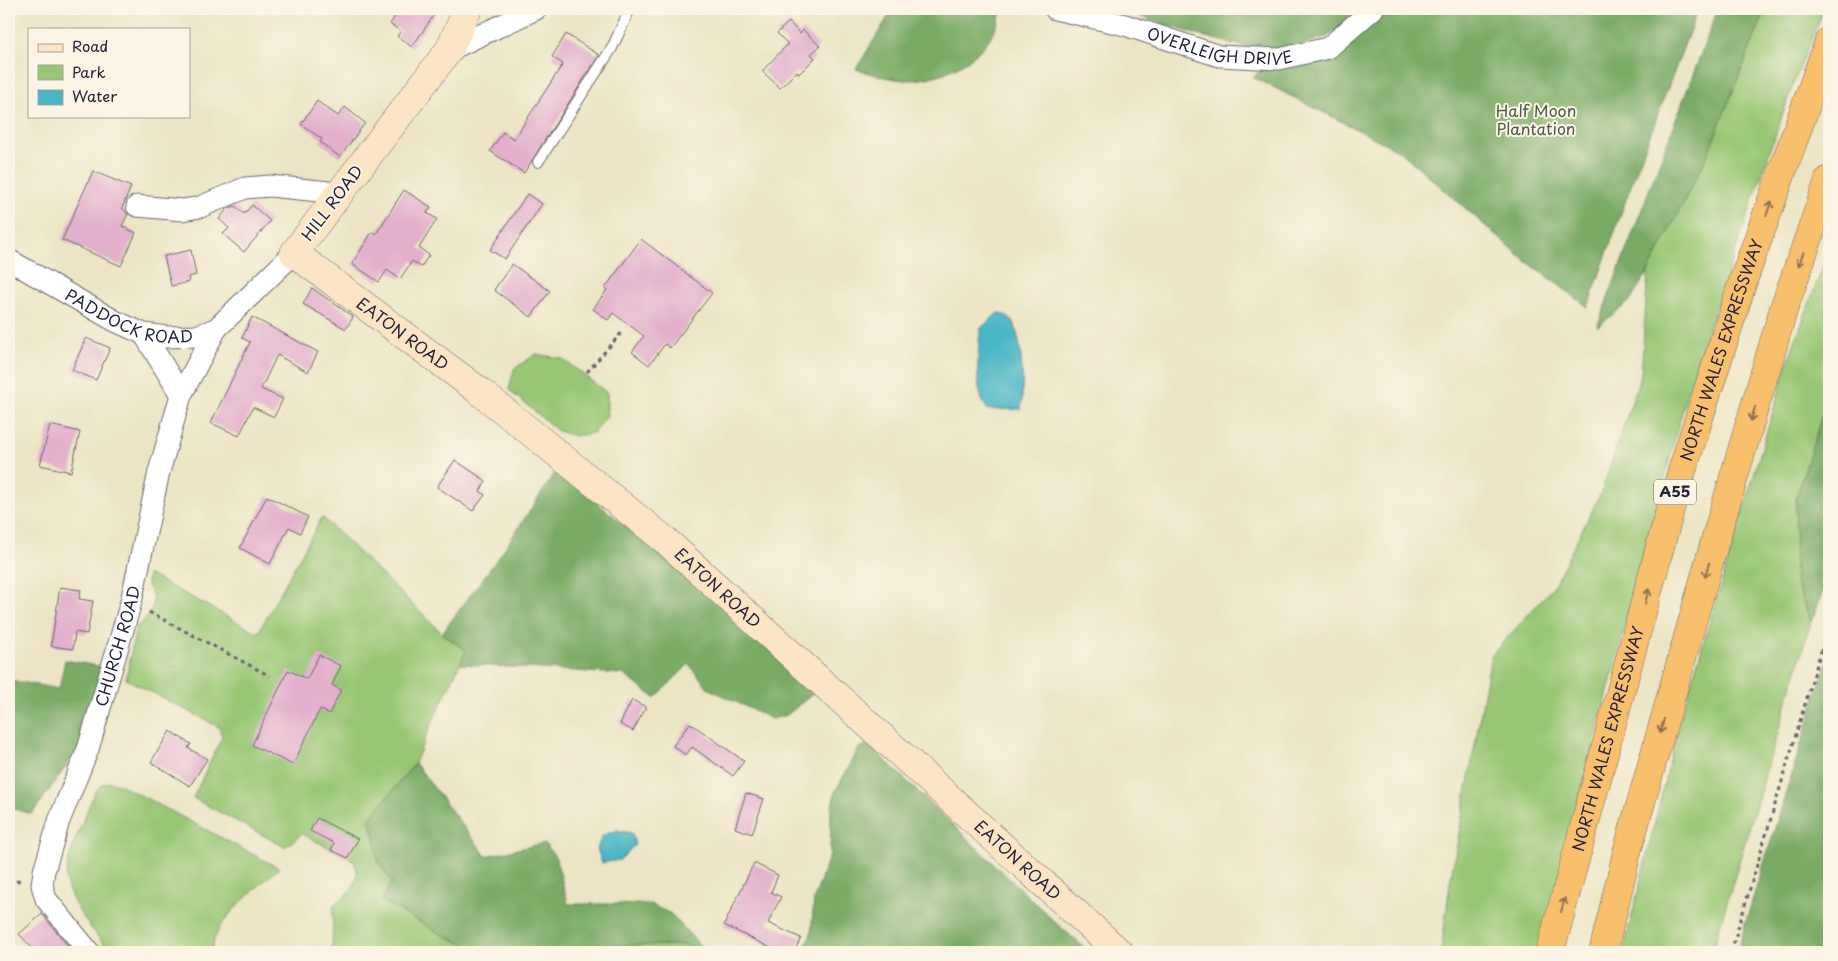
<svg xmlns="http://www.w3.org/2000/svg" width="1838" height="961" viewBox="0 0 1838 961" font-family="'Playpen Sans',sans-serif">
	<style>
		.green { fill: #98c675; stroke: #5d7458 }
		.forest { fill: #7aab66; stroke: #4e6650 }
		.water { fill: #49b6c5; stroke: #366c80 }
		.building { fill: #e2afcc }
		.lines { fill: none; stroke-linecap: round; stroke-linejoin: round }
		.lane-casing { stroke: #68666b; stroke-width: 12 }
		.street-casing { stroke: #68666b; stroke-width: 23 }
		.secondary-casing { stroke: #68666b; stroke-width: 29 }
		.highway-casing { stroke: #68666b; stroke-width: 29 }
		.path { stroke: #68666b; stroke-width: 3; stroke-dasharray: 4 4; stroke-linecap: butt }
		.lane { stroke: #fff; stroke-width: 10 }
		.street { stroke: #fff; stroke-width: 21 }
		.secondary { stroke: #fce5c4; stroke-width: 28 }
		.highway { stroke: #f8bf6c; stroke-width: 28 }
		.oneway { stroke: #8d7054 }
		.labels { text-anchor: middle; stroke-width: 4; stroke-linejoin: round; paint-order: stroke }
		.shield { fill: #fcf5e5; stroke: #63616e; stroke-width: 1 }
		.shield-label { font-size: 15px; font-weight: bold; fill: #22223b }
		.street-label { font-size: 16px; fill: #22223b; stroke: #fcf5e5 }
		.park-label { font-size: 16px; fill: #4b5b4f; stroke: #fcf5e5 }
	</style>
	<rect width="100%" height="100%" fill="#fcf5e5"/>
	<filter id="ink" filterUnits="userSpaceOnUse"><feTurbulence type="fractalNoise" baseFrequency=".02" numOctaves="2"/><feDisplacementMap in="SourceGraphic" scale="10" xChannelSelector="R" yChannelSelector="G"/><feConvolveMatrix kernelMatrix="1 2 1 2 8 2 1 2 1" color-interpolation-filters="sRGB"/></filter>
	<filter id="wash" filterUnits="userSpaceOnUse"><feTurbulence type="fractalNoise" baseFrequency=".0096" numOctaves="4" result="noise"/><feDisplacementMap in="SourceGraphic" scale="20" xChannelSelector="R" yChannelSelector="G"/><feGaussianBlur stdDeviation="1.12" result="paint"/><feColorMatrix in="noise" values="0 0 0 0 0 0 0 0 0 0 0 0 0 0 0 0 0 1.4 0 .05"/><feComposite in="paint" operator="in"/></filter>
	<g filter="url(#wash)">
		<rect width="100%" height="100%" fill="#ebe5c5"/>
		<g class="green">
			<polygon points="1766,9 1824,9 1793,84 1689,386 1539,952 1441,952 1450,883 1491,656 1553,587 1601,493 1641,375 1648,272 1706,158"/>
			<polygon points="1829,250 1829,394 1796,498 1795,580 1811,622 1712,952 1623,952 1680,720 1789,358"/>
			<polygon points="536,354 563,359 607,393 607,416 593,433 575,436 558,431 509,390 514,369"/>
			<path d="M322 517 442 633 466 651 429 729 415 763 369 819 375 836 378 861 392 882 437 932 480 952H332L333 905C348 895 365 879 353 860L302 834 285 847 193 798 222 737 219 727 126 679 136 627C150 619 160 600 147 586L148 574 258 633Z"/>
			<path d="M110 782 119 784 279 868C257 888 212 921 212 952H110C96 934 69 903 66 880 64 860 87 812 95 792L102 784Z"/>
			<polygon points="589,945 684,945 707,952 578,952"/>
		</g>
		<g class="forest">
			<path d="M893 9H1001C996 52 947 81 905 80 888 79 872 74 856 69Z"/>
			<polygon points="1117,9 1368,9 1328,36 1303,45 1261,51 1198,35"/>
			<polygon points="1387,9 1698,9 1634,177 1588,307 1522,258 1400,151 1253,77 1267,65 1352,39"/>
			<polygon points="1718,9 1766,9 1706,158 1648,272 1629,302 1597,327"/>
			<polygon points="1829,394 1829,576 1811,622 1795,580 1796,498"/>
			<polygon points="557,470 695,583 816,691 787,715 772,719 709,689 689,664 655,698 623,674 460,664 466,651 442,633 501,554"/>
			<polygon points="1829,655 1829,952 1738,952 1745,924"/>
			<polygon points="65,660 103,667 80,747 32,814 14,809 9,795 9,680 59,689"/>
			<polygon points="869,745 1057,924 1089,952 803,952 811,934 814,899 830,854 831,810 835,792 860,747"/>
			<polygon points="415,763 486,856 545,843 556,858 568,904 650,904 671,914 706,952 684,945 589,945 578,952 480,952 437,932 381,900 392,882 378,861 375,836 369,819"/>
		</g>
		<g class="water">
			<path d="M998 313C1001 314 1006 315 1009 317 1023 328 1024 392 1021 409L988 410C972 390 979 354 980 329Z"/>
			<polygon points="617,830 632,833 635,845 620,860 602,863 597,849 602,836"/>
		</g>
		<g id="blocks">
			<g class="building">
				<polygon points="400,9 425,9 434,15 412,47 397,36 401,31 390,24"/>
				<polygon points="789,22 800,34 803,30 820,46 811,54 815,58 799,74 797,71 780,88 762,71 788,44 777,33"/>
				<polygon points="566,34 599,55 524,173 490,151 503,132 514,139 563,64 552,57"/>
				<polygon points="317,101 338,116 345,107 365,123 340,157 320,142 322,139 301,124"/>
				<polygon points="93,171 131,187 122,208 128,214 122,226 136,233 121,266 62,240"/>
				<polygon points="404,190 431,207 427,213 437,219 419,248 429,255 421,267 412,261 400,279 387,270 379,282 352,264 372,232 376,234"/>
				<polygon points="527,194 542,204 505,259 490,250"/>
				<polygon points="252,205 270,221 244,252 223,234 229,228 219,219 227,209 235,206 244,214"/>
				<polygon points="641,239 712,293 670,348 665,344 649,365 632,352 644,336 613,313 608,320 593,309 607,290 605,288"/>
				<polygon points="191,250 196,275 188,277 189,282 171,286 164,256"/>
				<polygon points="512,264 550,291 531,317 494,290"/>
				<polygon points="312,288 353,317 346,329 303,304"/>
				<polygon points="252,317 318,352 308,372 277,355 261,389 283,399 274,417 253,407 239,436 211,423 250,342 242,338"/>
				<polygon points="86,338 110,348 96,380 72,370"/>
				<polygon points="50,425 80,432 71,472 40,465"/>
				<polygon points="455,460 486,481 480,491 485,495 473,511 437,487"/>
				<polygon points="267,496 308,517 300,533 289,527 270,564 240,548"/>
				<polygon points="60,587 81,590 79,599 93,601 87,634 75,632 73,649 51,646"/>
				<polygon points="319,655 341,666 332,685 341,690 329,714 320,709 293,765 252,745 288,670 307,679"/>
				<polygon points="632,700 646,707 633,731 620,724"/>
				<polygon points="690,723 744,761 733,776 692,747 686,755 673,746"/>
				<polygon points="170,731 191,744 188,748 207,759 190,786 151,762"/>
				<polygon points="746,793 764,799 752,834 735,828"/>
				<polygon points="317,818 358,839 348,858 331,850 334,843 310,831"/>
				<polygon points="754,863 778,875 771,892 781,897 768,923 801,938 794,952 779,952 724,925"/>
				<polygon points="42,914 73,952 36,952 19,934"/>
			</g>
		</g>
	</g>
	<g filter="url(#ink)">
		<use href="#blocks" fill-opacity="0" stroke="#68666b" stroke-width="1"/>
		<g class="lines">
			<defs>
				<polyline id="lane" points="538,162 612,48 630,9"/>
				<g id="street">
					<path id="s1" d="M1055 9 1125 25 1219 56 1279 59 1328 48 1373 9"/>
					<polyline points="449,50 536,9"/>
					<polyline points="137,206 183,210 200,207 245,188 270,186 339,193"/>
					<path id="s2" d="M9 260 115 321 144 334 167 337 196 336 216 329 294 253"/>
					<polyline points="144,334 181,395"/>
					<path id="s3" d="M89 952 46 899 42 885 44 871 59 821 88 749 131 602 159 472 181 395 216 329"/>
				</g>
				<g id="secondary">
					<path id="s4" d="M468 9 449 50 294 253 478 390 665 540 1119 952"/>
				</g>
				<g id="highway">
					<path id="s5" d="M1550 952 1673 499 1743 281 1829 41"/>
					<polyline points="1603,952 1627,852 1717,534 1784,308 1829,180"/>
				</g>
			</defs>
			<use href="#lane" class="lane-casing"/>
			<use href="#street" class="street-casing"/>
			<use href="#secondary" class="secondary-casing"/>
			<use href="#highway" class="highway-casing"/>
			<g class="path">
				<polyline points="587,372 623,331"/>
				<polyline points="149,612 270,676"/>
				<polyline points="9,885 22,879"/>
				<polyline points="1731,952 1829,624"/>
			</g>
			<use href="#lane" class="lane"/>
			<use href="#street" class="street"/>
			<use href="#secondary" class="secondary"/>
			<use href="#highway" class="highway"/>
		</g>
		<defs><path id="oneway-shaft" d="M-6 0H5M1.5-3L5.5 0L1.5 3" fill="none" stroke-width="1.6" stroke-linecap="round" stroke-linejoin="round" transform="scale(1.25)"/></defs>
		<g class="oneway">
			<use href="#oneway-shaft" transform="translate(1769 208) rotate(-70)"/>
			<use href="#oneway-shaft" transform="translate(1801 259) rotate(110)"/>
			<use href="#oneway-shaft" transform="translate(1753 414) rotate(106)"/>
			<use href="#oneway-shaft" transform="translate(1707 570) rotate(106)"/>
			<use href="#oneway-shaft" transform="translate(1647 596) rotate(-75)"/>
			<use href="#oneway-shaft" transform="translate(1662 726) rotate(106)"/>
			<use href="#oneway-shaft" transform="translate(1563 905) rotate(-74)"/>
		</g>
	</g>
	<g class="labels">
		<rect class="shield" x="1654" y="479.5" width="42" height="25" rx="4"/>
		<g class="shield-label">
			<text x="1675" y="497">A55</text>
		</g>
		<g class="street-label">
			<text dy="6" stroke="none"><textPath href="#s1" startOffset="170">OVERLEIGH DRIVE</textPath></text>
			<text transform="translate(332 203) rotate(-53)" y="6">HILL ROAD</text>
			<text dy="6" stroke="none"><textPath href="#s2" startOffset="135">PADDOCK ROAD</textPath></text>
			<text dy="6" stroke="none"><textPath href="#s4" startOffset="436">EATON ROAD</textPath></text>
			<text dy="6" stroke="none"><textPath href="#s5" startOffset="626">NORTH WALES EXPRESSWAY</textPath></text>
			<text dy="6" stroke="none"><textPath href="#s4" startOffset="841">EATON ROAD</textPath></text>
			<text dy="6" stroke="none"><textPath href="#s3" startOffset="334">CHURCH ROAD</textPath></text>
			<text dy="6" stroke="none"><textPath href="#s5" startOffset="221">NORTH WALES EXPRESSWAY</textPath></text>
			<text dy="6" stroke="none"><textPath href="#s4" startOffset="1246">EATON ROAD</textPath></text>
		</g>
		<g class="park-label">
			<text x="1536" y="117">Half Moon<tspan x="1536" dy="18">Plantation</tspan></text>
		</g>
	</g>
	<rect width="1838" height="961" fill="none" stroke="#fcf5e5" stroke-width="30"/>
	<rect x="28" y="28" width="162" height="90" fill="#fcf5e5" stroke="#a5a1a1"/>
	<rect x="38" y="44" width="25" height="8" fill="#fce5c4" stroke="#a5a1a1"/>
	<text x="72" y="52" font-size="15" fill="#22223b">Road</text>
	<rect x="38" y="65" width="25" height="15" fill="#98c675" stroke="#a5a1a1"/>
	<text x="72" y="78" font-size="15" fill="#22223b">Park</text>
	<rect x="38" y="90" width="25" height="15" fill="#49b6c5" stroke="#a5a1a1"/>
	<text x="72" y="102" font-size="15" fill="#22223b">Water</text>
</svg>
